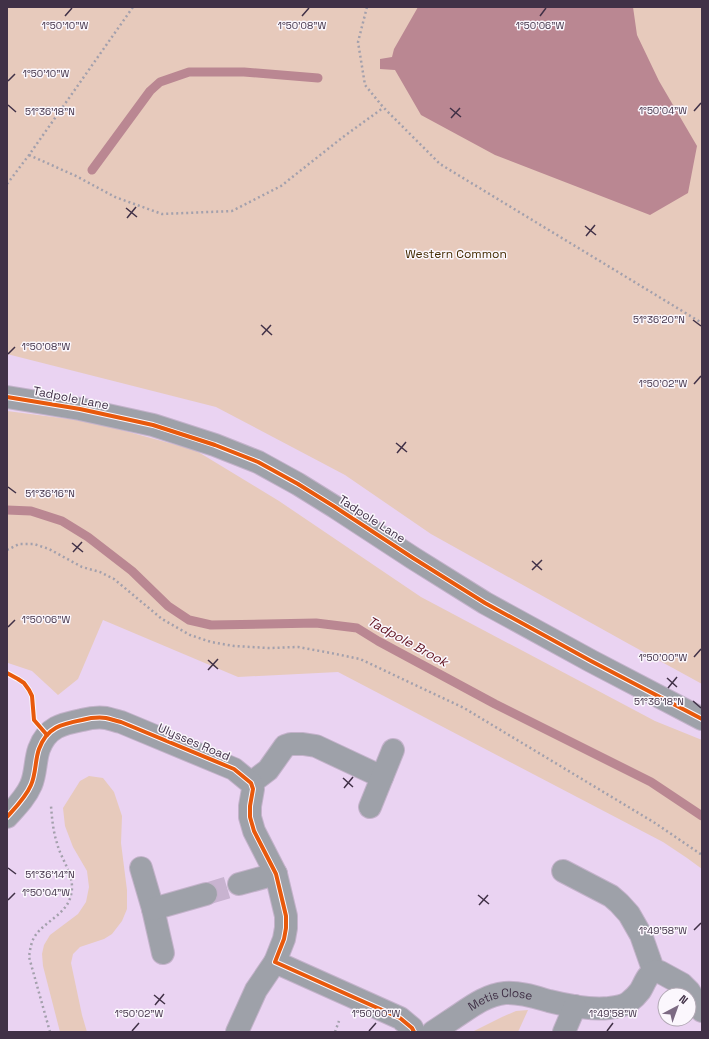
<svg xmlns="http://www.w3.org/2000/svg" width="709" height="1039" viewBox="0 0 709 1039" font-family="'Space Grotesk',sans-serif">
	<style>
		.green { fill: #e7cabc }
		.water { fill: #ba8792 }
		.lines { fill: none; stroke-linecap: round; stroke-linejoin: round }
		.stream { stroke: #ba8792; stroke-width: 9 }
		.minor-tunnel { stroke: #c8b3d0; stroke-width: 22; stroke-dasharray: 22 11; stroke-linecap: butt }
		.minor-casing { stroke: #c3b2ca; stroke-width: 24 }
		.path { stroke: #a3a0ac; stroke-width: 2.5; stroke-dasharray: 2 3; stroke-linecap: butt }
		.minor { stroke: #9ea1a9; stroke-width: 22 }
		.cycleway-casing { stroke: #fbf7fd; stroke-width: 6 }
		.cycleway { stroke: #e8590c; stroke-width: 4 }
		.ticks { fill: none; stroke: #413147; stroke-width: 1.5 }
		.labels { text-anchor: middle; stroke-width: 3; stroke-linejoin: round; paint-order: stroke }
		.park-label { font-size: 12px; fill: #432b00; stroke: #fbf7fd }
		.street-label { font-size: 12px; fill: #413147; stroke: #fbf7fd }
		.water-label { font-size: 13px; font-style: italic; fill: #60111e; stroke: #fbf7fd }
		.ticks-label { font-size: 10px; text-anchor: middle; fill: #413147; stroke: #fbf7fd; stroke-width: 3; stroke-linejoin: round; paint-order: stroke }
	</style>
	<rect width="100%" height="100%" fill="#ead3f2"/>
	<g class="green">
		<polygon points="7,7 702,7 702,684 629,644 431,534 345,475 216,407 7,354"/>
		<polygon points="7,411 92,422 195,450 279,501 421,597 655,721 702,740 702,869 687,858 663,842 338,672 238,677 103,620 78,679 58,695 32,671 8,663 7,663"/>
		<polygon points="89,776 103,778 114,792 122,816 121,843 127,890 127,909 122,921 112,934 104,939 80,947 73,954 71,963 82,1015 87,1032 60,1032 43,966 42,954 44,945 50,935 78,914 86,902 89,887 87,871 73,847 65,826 63,808 80,781"/>
		<polygon points="528,1010 518,1032 472,1032 502,1017 516,1011"/>
	</g>
	<polygon class="water" points="418,7 633,7 637,35 659,81 697,146 688,193 650,215 495,155 421,115 395,70 380,69 380,59 392,57 394,49"/>
	<g class="lines">
		<g class="stream">
			<polyline points="92,170 150,91 160,82 189,72 244,72 318,78"/>
			<polyline points="7,510 31,511 62,521 88,537 132,571 168,606 189,620 211,625 316,623 357,628 378,641 495,704 651,782 702,816"/>
		</g>
		<polyline class="minor-tunnel" points="206,894 239,884"/>
		<defs>
			<g id="minor">
				<polyline points="7,397 80,409 153,425 215,445 258,462 298,484 335,507 413,558 485,603 591,661 702,719"/>
				<polyline points="251,783 268,770 285,746 291,744 303,744 316,746 382,777"/>
				<polyline points="370,807 393,750"/>
				<path d="M7 817C16 807 26 797 31 785 36 774 35 760 39 749 47 727 62 724 82 720 90 718 98 717 106 718 111 719 116 721 121 722L234 769 251 783 253 789 250 806V817L254 831 276 874 286 916V928L284 939 275 962 400 1018 412 1028 414 1032"/>
				<polyline points="141,868 153,909 163,953"/>
				<polyline points="563,871 611,896 619,903 629,914 641,935 654,972"/>
				<polyline points="239,884 276,874"/>
				<polyline points="153,909 206,894"/>
				<polyline points="237,1032 256,990 275,962"/>
				<path id="s1" d="M433 1032C439 1028 445 1024 451 1020 467 1010 484 995 505 993 520 992 535 997 549 1001 569 1006 589 1010 609 1008 616 1007 624 1006 629 1002 633 999 637 995 640 991 644 985 647 974 654 972 657 971 658 972 660 972L682 984 689 991 702 1011"/>
				<polyline points="564,1032 575,1006"/>
			</g>
		</defs>
		<use href="#minor" class="minor-casing"/>
		<g class="path">
			<polyline points="367,7 358,42 365,85 383,107 440,164 702,323"/>
			<polyline points="29,155 76,176 115,197 162,214 232,211 281,186 343,137 383,108"/>
			<polyline points="7,184 29,155 133,7"/>
			<polyline points="7,550 19,544 34,544 49,549 82,567 100,572 114,579 162,619 190,635 211,642 234,646 269,648 298,647 331,653 360,659 464,708 655,823 702,855"/>
			<path d="M50 1032 29 957C30 950 31 942 35 936 45 921 67 914 71 895 76 876 61 860 57 843 53 831 52 818 51 806"/>
			<polyline points="335,1032 339,1021"/>
		</g>
		<use href="#minor" class="minor"/>
		<defs>
			<g id="cycleway">
				<polyline points="7,397 80,409 153,425 215,445 258,462 298,484 335,507 413,558 485,603 591,661 702,719"/>
				<polyline points="7,673 18,679 24,683 29,690 32,696 34,720 47,735"/>
				<path d="M7 817C16 807 26 797 31 785 36 774 35 760 39 749 47 727 62 724 82 720 90 718 98 717 106 718 111 719 116 721 121 722L234 769 251 783 253 789 250 806V817L254 831 276 874 286 916V928L284 939 275 962 400 1018 412 1028 414 1032"/>
			</g>
		</defs>
		<use href="#cycleway" class="cycleway-casing"/>
		<use href="#cycleway" class="cycleway"/>
	</g>
	<path class="ticks" d="M65 16 72 8M302 16 309 8M540 16 546 8M8 81 15 74M8 105 16 112M450 108 461 117M694 111 701 103M451 118 460 108M126 208 137 217M127 218 136 207M585 226 596 235M586 236 595 225M693 320 701 326M261 325 272 335M262 335 271 325M8 354 15 347M694 384 701 376M396 443 407 452M397 453 406 442M8 487 16 493M72 543 83 552M73 552 82 542M532 561 542 570M532 570 542 560M8 627 15 620M694 657 701 649M208 660 218 669M208 670 218 659M667 678 677 687M668 688 677 677M693 701 701 708M343 778 353 787M344 788 353 777M8 868 16 874M478 895 489 904M8 900 15 893M479 905 488 895M694 930 701 923M154 995 165 1004M155 1005 164 994M132 1031 139 1023M369 1031 376 1023M607 1031 613 1023"/>
	<g class="labels">
		<g class="park-label">
			<text x="456" y="258">Western Common</text>
		</g>
		<g class="street-label">
			<text transform="translate(71 398) rotate(11)" y="4">Tadpole Lane</text>
			<text transform="translate(372 519) rotate(33)" y="4">Tadpole Lane</text>
			<text transform="translate(194 742) rotate(23)" y="4">Ulysses Road</text>
			<text dy="4" stroke="none"><textPath href="#s1" startOffset="77">Metis Close</textPath></text>
		</g>
		<g class="water-label">
			<text transform="translate(408 641) rotate(29)" y="5">Tadpole Brook</text>
		</g>
	</g>
	<g class="ticks-label">
		<text x="65" y="29">1°50'10"W</text>
		<text x="302" y="29">1°50'08"W</text>
		<text x="540" y="29">1°50'06"W</text>
		<text x="46" y="77">1°50'10"W</text>
		<text x="663" y="114">1°50'04"W</text>
		<text x="50" y="115">51°36'18"N</text>
		<text x="659" y="323">51°36'20"N</text>
		<text x="46" y="350">1°50'08"W</text>
		<text x="663" y="387">1°50'02"W</text>
		<text x="50" y="497">51°36'16"N</text>
		<text x="46" y="623">1°50'06"W</text>
		<text x="663" y="661">1°50'00"W</text>
		<text x="659" y="705">51°36'18"N</text>
		<text x="50" y="878">51°36'14"N</text>
		<text x="46" y="896">1°50'04"W</text>
		<text x="663" y="934">1°49'58"W</text>
		<text x="139" y="1017">1°50'02"W</text>
		<text x="376" y="1017">1°50'00"W</text>
		<text x="613" y="1017">1°49'58"W</text>
	</g>
	<rect width="709" height="1039" fill="none" stroke="#413147" stroke-width="16"/>
	<g transform="translate(677 1007) rotate(41)"><circle r="19" fill="#fbf7fd" stroke="#b1a8b4"/>
	<path d="M0-3L7 15L0 10L-7 15Z" fill="#7c6a83"/>
	<text y="-6" font-size="11" font-weight="bold" text-anchor="middle" fill="#413147">N</text>
	</g>
</svg>
